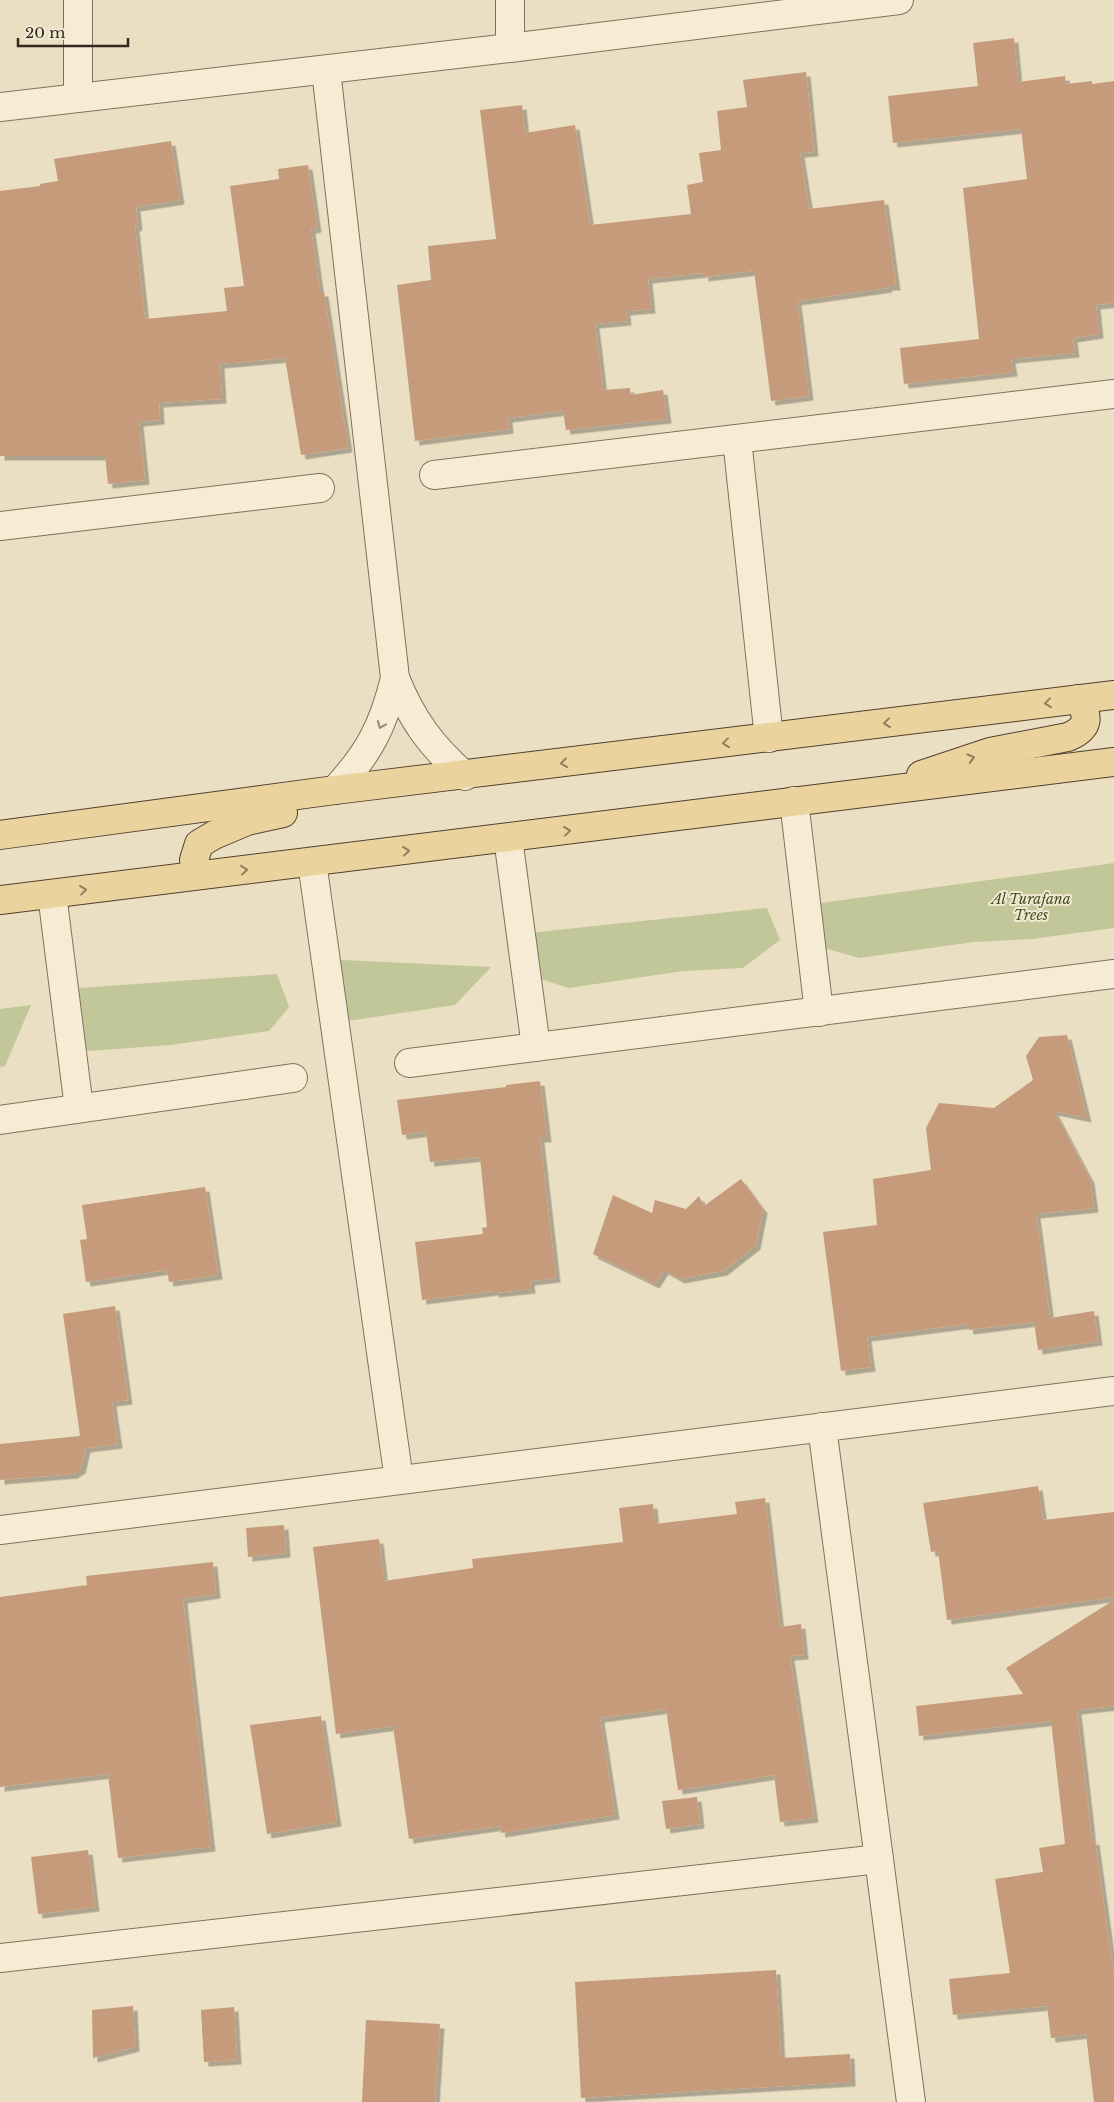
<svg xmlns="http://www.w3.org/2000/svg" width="1114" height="2102" viewBox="0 0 1114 2102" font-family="'Libre Baskerville',serif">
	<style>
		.green { fill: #c1c798 }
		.building { fill: #c59b7c; filter: url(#shadow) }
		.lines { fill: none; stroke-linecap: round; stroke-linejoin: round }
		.minor-casing { stroke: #83705b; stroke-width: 30 }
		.major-casing { stroke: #513f2f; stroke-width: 30 }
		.minor { stroke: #f6ecd5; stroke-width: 28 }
		.major { stroke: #ebd39d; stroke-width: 28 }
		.oneway { stroke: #907e5e }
		.oneway2 { stroke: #958a7a }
		.labels { text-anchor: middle; stroke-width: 4; stroke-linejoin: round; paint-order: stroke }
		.park-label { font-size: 14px; font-style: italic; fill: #444e26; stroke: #f2e9d2 }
	</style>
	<defs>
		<filter id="shadow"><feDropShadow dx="4.5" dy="4.5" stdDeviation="0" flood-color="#0004"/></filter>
	</defs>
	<rect width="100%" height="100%" fill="#eadfc3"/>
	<g class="green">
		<polygon points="1114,863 1114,928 1032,939 974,942 859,958 824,948 799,906"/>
		<polygon points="767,908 780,940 743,968 683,971 569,988 534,977 509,935"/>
		<polygon points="322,959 491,967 455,1005 341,1022"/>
		<polygon points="277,974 289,1007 269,1031 170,1045 89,1051 53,1030 65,989"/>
		<polygon points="31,1005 5,1066 0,1067 0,1009"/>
	</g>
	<g class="building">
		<polygon points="1014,38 1018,82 1065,76 1066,84 1092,81 1092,84 1114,81 1114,303 1096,305 1099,334 1073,338 1075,353 1011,359 1013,372 904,384 900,348 979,339 963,188 1027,179 1021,129 893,143 888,96 978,86 973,43"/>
		<polygon points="806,72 814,152 800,153 809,209 884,200 896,286 888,286 888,288 797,301 809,396 771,401 754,271 704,277 704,273 648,279 651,309 626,311 627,321 595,324 603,390 630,388 630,395 663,390 667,419 566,430 563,411 508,418 509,429 415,441 397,285 431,280 428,246 496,239 480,110 522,105 525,133 575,125 590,225 691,214 687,185 703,182 699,153 721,150 717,111 747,107 743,80"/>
		<polygon points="171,141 180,200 136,207 138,226 135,227 145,319 227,311 224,288 244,286 230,186 279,179 278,169 308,165 317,228 311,229 320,292 324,292 348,448 301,455 285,358 220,364 222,399 159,403 160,420 139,422 145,480 108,484 105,456 0,456 0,191 40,186 40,184 58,181 54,159"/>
		<polygon points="1067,1035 1087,1118 1054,1111 1090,1179 1094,1208 1036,1214 1050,1318 1094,1311 1098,1341 1038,1350 1034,1322 969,1330 968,1324 867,1337 871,1367 841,1371 823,1232 877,1225 873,1179 931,1170 926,1128 939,1103 994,1108 1033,1080 1026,1056 1039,1037"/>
		<polygon points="540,1081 547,1138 540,1138 556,1278 530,1281 531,1289 494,1293 494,1291 422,1300 415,1242 483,1234 482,1228 487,1227 480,1157 430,1162 426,1132 402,1135 397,1100 506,1087 506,1085"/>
		<polygon points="741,1179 763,1209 756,1245 723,1271 680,1279 664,1270 655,1284 593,1254 613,1195 652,1213 655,1200 686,1209 699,1196 704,1206"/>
		<polygon points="205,1187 218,1275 169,1282 167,1270 86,1282 80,1240 87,1239 82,1205"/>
		<polygon points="115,1306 128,1400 112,1402 118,1444 86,1448 81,1469 73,1474 0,1480 0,1444 80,1436 63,1314"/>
		<polygon points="1038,1486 1043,1520 1114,1512 1114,1597 947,1620 938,1551 931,1552 923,1503"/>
		<polygon points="765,1498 780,1627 801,1624 804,1655 790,1656 814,1818 780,1822 774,1775 678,1790 666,1709 600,1718 615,1815 501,1833 500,1826 409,1839 393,1726 336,1734 313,1547 379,1539 384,1581 473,1568 472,1559 623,1542 619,1508 653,1504 655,1524 737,1514 735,1502"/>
		<polygon points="284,1525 286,1553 248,1557 246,1528"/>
		<polygon points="213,1562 216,1594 183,1599 211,1847 118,1858 108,1774 0,1787 0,1597 87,1585 86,1576"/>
		<polygon points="1114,1600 1114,1706 1077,1710 1092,1841 1095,1840 1114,1978 1114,2102 1094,2102 1086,2034 1051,2038 1047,2006 953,2015 949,1979 1010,1973 995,1879 1043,1872 1039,1848 1065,1844 1051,1721 919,1736 916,1706 1023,1694 1006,1668"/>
		<polygon points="321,1716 337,1822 267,1834 250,1725"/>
		<polygon points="697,1797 700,1824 666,1829 662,1801"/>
		<polygon points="88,1850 95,1907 38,1914 31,1857"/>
		<polygon points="776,1970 781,2058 850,2054 851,2082 581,2098 575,1982"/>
		<polygon points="133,2006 135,2047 93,2058 92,2010"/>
		<polygon points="234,2007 237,2060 204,2062 201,2010"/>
		<polygon points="366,2020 440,2024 435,2102 362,2102"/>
	</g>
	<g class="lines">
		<defs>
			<g id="minor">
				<polyline points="510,48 510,0"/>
				<path d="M326 70 395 678C412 720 431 746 465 776"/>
				<polyline points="78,97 78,0"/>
				<polyline points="0,107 510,48 899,0"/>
				<polyline points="737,439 769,738"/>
				<polyline points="434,475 1114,394"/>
				<polyline points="0,526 320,488"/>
				<path d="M335 790C369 753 383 727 395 678"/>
				<polyline points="794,801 819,1012"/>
				<polyline points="508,838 536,1047"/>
				<polyline points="312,862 399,1480"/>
				<polyline points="52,894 79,1108"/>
				<polyline points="409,1063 1114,974"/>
				<polyline points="0,1120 293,1078"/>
				<polyline points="822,1427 911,2102"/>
				<polyline points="0,1530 1114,1391"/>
				<polyline points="0,1958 879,1859"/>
			</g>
			<g id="major">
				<path d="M921 775 990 752 1068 737C1089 728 1090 717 1078 699"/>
				<polyline points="0,835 335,790 1114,695"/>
				<polyline points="200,874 194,860 199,844 214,835 247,821 283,813"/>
				<polyline points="0,900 1114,762"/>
			</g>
		</defs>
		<use href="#minor" class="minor-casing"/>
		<use href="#major" class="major-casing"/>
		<use href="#minor" class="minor"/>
		<use href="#major" class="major"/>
	</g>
	<defs><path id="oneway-chevron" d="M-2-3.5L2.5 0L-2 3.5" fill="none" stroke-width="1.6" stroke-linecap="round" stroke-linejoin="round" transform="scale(1.25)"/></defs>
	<g class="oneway">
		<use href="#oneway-chevron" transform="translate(1048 703) rotate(173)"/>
		<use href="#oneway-chevron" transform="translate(887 723) rotate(173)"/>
		<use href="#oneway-chevron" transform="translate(726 743) rotate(173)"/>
		<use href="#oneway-chevron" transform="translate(971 758) rotate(-16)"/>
		<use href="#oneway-chevron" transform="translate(564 763) rotate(173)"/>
		<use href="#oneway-chevron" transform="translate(567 831) rotate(-7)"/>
		<use href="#oneway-chevron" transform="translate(406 851) rotate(-7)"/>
		<use href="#oneway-chevron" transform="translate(244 870) rotate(-6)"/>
		<use href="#oneway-chevron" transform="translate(83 890) rotate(-7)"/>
	</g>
	<use class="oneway2" href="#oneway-chevron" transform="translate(381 725) rotate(113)"/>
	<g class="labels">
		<g class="park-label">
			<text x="1031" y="904">Al Turafana<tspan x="1031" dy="16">Trees</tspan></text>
		</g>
	</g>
	<path d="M18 38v8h110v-8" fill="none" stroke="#34291e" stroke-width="2.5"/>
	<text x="25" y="38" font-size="15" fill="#34291e" stroke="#f2e9d2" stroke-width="4" paint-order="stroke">20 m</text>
</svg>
